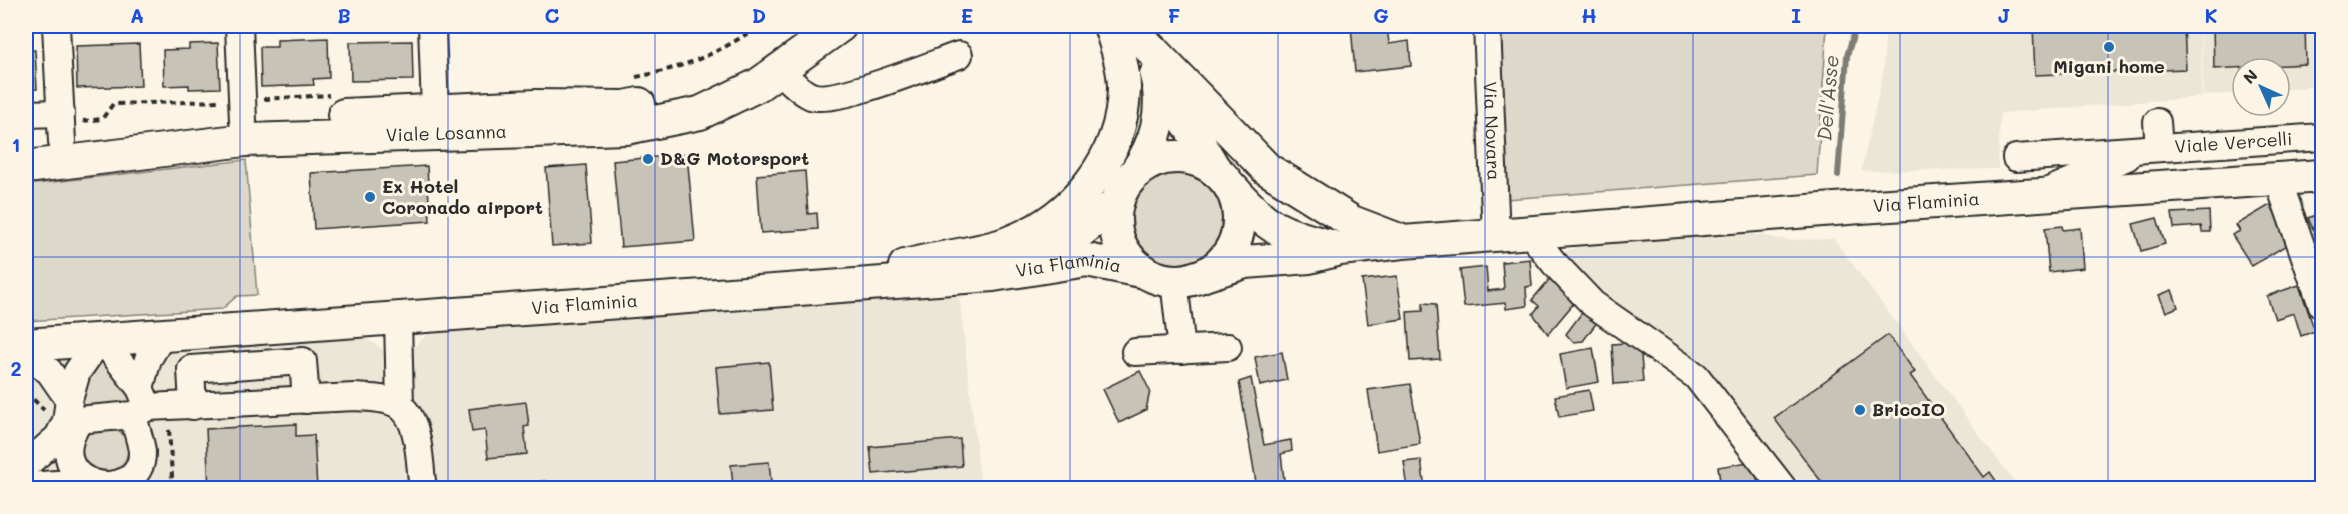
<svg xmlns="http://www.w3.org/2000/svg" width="2348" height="514" viewBox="0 0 2348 514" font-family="Mali,sans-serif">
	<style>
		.built { fill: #ece6d7 }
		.green { fill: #ded8ca; stroke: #84827a; stroke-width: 1.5 }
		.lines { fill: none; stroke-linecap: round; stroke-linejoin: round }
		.stream { stroke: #7d7b74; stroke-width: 6 }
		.building { fill: #c8c3b7; stroke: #2b2b2b; stroke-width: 1.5 }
		.minor-casing { stroke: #2b2b2b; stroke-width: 30 }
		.major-casing { stroke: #2b2b2b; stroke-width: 36 }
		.path { stroke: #2b2b2b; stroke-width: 4; stroke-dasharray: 6 4.5; stroke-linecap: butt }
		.minor { stroke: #fcf5e5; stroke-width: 26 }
		.major { stroke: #fcf5e5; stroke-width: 32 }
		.grid { fill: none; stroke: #1d4ed8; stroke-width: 1.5; stroke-opacity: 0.55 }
		.poi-dot { fill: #1f6fb2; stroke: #fcf5e5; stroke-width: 2 }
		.labels { text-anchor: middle; stroke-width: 6; stroke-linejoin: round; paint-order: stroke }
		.poi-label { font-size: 18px; font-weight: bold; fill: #2b2b2b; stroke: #fcf5e5; text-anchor: start }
		.street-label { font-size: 18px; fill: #2b2b2b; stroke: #fcf5e5 }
		.water-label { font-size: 20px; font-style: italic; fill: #545350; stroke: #fcf5e5 }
		.neatline { fill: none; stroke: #1d4ed8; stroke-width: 2 }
		.grid-label { font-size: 20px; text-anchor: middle; font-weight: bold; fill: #1d4ed8 }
	</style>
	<rect width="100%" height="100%" fill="#fcf5e5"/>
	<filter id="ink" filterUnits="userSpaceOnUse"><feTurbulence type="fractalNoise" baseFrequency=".0167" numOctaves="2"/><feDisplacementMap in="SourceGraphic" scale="12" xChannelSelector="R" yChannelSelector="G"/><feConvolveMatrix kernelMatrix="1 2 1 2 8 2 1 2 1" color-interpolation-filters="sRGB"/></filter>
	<g filter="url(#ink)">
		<g class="built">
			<polygon points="1886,26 2201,26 2202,97 2000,113 1998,169 1861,171 1883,74"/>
			<polygon points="2202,26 2316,26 2317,86 2279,90 2279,69 2243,69 2243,93 2203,96"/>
			<polygon points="1743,232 1787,240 1834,239 2019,488 1797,488 1706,368 1591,290 1556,253 1595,244"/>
			<polygon points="959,294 981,488 26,488 26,363 357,332 387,352 413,348 431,331"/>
		</g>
		<g class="green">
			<polygon points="1498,26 1827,26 1817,175 1506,199"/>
			<polygon points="246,160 257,295 237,296 222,309 26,321 26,185"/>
			<circle cx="1177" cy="220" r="47"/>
			<polygon points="101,358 131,388 133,403 84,409 79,406 85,373"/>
			<circle cx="105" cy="449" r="23"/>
		</g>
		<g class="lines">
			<polyline class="stream" points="1838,175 1847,56 1856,26"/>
		</g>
		<g class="building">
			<polygon points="1351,26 1387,26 1389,44 1409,41 1411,66 1355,72"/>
			<polygon points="2033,26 2184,26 2186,69 2035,75"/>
			<polygon points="2213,26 2305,26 2306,64 2214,69"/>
			<polygon points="328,38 329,78 313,79 314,85 261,87 260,47 277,47 277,40"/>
			<polygon points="412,41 413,80 351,81 350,42"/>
			<polygon points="218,43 220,88 189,89 189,85 164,86 163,50 189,49 189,44"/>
			<polygon points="139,44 141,86 77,88 76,46"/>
			<polygon points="35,50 37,89 26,90 26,51"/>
			<polygon points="687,154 695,241 621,247 613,161"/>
			<polygon points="586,165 592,243 552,246 546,168"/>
			<polygon points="427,166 430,221 314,229 311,173"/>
			<polygon points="805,171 808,214 817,213 818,229 761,233 757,175"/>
			<polygon points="2270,205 2293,241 2252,266 2232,235 2240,231 2236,225"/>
			<polygon points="2209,211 2210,232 2202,232 2201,226 2174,228 2172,213"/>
			<polygon points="2322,212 2322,231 2315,234 2308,218"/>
			<polygon points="2157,218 2165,244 2141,251 2133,224"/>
			<polygon points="2062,226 2063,230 2080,228 2083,268 2049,272 2045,228"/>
			<polygon points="1530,259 1532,286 1526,287 1527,306 1506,309 1506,303 1464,307 1460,270 1486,267 1488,291 1504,289 1502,262"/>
			<polygon points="1553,275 1579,297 1548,334 1533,314 1539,306 1532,300"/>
			<polygon points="1397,276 1403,319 1368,324 1362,280"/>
			<polygon points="2299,285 2315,331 2301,336 2294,313 2275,319 2267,296"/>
			<polygon points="2172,290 2178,307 2166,312 2159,295"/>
			<polygon points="1423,303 1436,304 1440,359 1410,361 1407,312 1423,311"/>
			<polygon points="1584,310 1598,321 1583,341 1573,342 1566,334"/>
			<polygon points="1888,335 1915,372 1910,375 1984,477 1990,472 2001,488 1826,488 1774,418"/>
			<polygon points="1640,342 1643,382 1614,384 1612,344"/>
			<polygon points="1593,348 1599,382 1566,388 1560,354"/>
			<polygon points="1282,352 1287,380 1260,386 1255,357"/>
			<polygon points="769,362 773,410 720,414 716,367"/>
			<polygon points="1140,371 1150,391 1146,410 1119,423 1103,389"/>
			<polygon points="1251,378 1264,445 1291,440 1292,451 1281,454 1285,488 1257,488 1239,382"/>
			<polygon points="1410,384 1420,444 1377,451 1368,390"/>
			<polygon points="1589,390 1593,411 1559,417 1555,396"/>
			<polygon points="526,402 529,426 524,427 527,454 488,458 485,430 472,432 469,409"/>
			<polygon points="296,424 296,436 314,435 317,488 209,488 206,429"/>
			<polygon points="960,439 962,466 873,474 870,447"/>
			<polygon points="1421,460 1425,488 1408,488 1404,462"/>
			<polygon points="1754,461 1759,488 1721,488 1718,467"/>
			<polygon points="769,462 771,482 733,486 731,465"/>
			<polygon points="545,481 546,488 474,488"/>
		</g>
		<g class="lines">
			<defs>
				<g id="minor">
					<polyline points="56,26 62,142"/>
					<polyline points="239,26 243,121"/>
					<polyline points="432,26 435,110"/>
					<path id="s1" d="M1487 26 1496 236"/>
					<path d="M778 71C790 78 798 91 811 96 835 105 930 65 959 55"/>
					<polyline points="26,114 61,113"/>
					<polyline points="2157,122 2159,148"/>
					<path id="s2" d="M2016 158 2322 137"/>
					<polyline points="2278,180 2322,305"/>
					<polyline points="2051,190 2127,157"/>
					<polyline points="1530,233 1554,263 1593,304 1696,376 1783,488"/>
					<polyline points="1174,281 1182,350"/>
					<polyline points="398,319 400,406"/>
					<polyline points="1135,352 1228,347"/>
					<polyline points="26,356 49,371 69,400"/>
					<polyline points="140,388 148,359 164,333"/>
					<polyline points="193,406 191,369 303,361 306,400"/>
					<path d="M80 420C33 489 144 508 142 452 141 440 135 427 133 415"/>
					<path d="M66 421 133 415 148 407 355 397C369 398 390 397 401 407 421 423 419 465 423 488"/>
					<polyline points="26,465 58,437 66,421 69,400 77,372 101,338 140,388 148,407"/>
					<polyline points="26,486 88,482"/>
				</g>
				<g id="major">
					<polyline points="1140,38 1267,169 1352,222 1399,240"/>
					<polyline points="1162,80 1215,170"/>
					<polyline points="344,115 536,106 625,107 639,104"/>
					<circle cx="1177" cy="219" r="62"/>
					<path id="s3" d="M26 167 245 140 626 128 700 113 758 85 840 26"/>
					<path d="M1136 172C1156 144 1166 109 1156 75"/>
					<path d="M1232 188C1266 227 1280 234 1330 246"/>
					<polyline points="1034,259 1056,250 1117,203"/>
					<path d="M905 266C937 257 979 254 1008 243 1073 219 1123 159 1124 88 1124 68 1116 44 1110 26"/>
					<path id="s4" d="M1191 279 1245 262 1309 257 1340 249 1403 242 1861 207 2322 176"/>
					<path id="s5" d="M26 345 993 275 1087 260 1141 271"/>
				</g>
			</defs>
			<use href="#minor" class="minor-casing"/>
			<use href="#major" class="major-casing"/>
			<g class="path">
				<polyline points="865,32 873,26"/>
				<path d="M636 77C680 69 721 53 758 26"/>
				<polyline points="264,99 329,95"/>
				<polyline points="83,121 102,119 113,104 221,101"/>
				<polyline points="26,392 44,410"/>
				<polyline points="169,488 172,476 169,429"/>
			</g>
			<use href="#minor" class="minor"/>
			<use href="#major" class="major"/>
		</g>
	</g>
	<path class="grid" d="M240 26V488M448 26V488M655 26V488M863 26V488M1070 26V488M1278 26V488M1485 26V488M1693 26V488M1900 26V488M2108 26V488M26 257H2322"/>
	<g class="poi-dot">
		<circle cx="2109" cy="47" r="6"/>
		<circle cx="648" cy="159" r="6"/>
		<circle cx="370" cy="197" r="6"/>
		<circle cx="1860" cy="410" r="6"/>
	</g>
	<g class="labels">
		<g class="poi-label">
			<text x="2109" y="73" text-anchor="middle">Migani home</text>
			<text x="660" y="165">D&amp;G Motorsport</text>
			<text x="382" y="193">Ex Hotel<tspan x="382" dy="21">Coronado airport</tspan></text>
			<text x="1872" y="416">BricoIO</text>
		</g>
		<g class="street-label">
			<text dy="6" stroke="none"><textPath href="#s1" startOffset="105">Via Novara</textPath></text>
			<text dy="6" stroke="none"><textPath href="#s3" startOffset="422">Viale Losanna</textPath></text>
			<text dy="6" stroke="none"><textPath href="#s2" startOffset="218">Viale Vercelli</textPath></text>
			<text dy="6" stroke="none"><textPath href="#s4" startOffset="741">Via Flaminia</textPath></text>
			<text dy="6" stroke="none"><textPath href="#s5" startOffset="1046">Via Flaminia</textPath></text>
			<text dy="6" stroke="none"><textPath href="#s5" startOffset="560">Via Flaminia</textPath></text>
		</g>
		<g class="water-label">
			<text transform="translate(1828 98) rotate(-85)" y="7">Dell'Asse</text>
		</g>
	</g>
	<rect width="2348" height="514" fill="none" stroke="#fcf5e5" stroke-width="66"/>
	<g transform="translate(2261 87) rotate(315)"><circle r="28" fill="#fcf5e5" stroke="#a8a49b" stroke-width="1.5"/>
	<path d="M0-4.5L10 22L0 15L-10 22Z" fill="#1f6fb2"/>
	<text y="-9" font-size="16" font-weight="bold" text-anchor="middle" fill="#2b2b2b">N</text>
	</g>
	<rect x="33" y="33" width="2282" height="448" class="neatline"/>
	<g class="grid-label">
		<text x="137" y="23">A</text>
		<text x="344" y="23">B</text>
		<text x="552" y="23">C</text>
		<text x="759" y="23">D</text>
		<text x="967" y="23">E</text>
		<text x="1174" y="23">F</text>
		<text x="1381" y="23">G</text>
		<text x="1589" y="23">H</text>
		<text x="1796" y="23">I</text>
		<text x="2004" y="23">J</text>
		<text x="2211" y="23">K</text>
		<text x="16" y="152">1</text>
		<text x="16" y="376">2</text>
	</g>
</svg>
